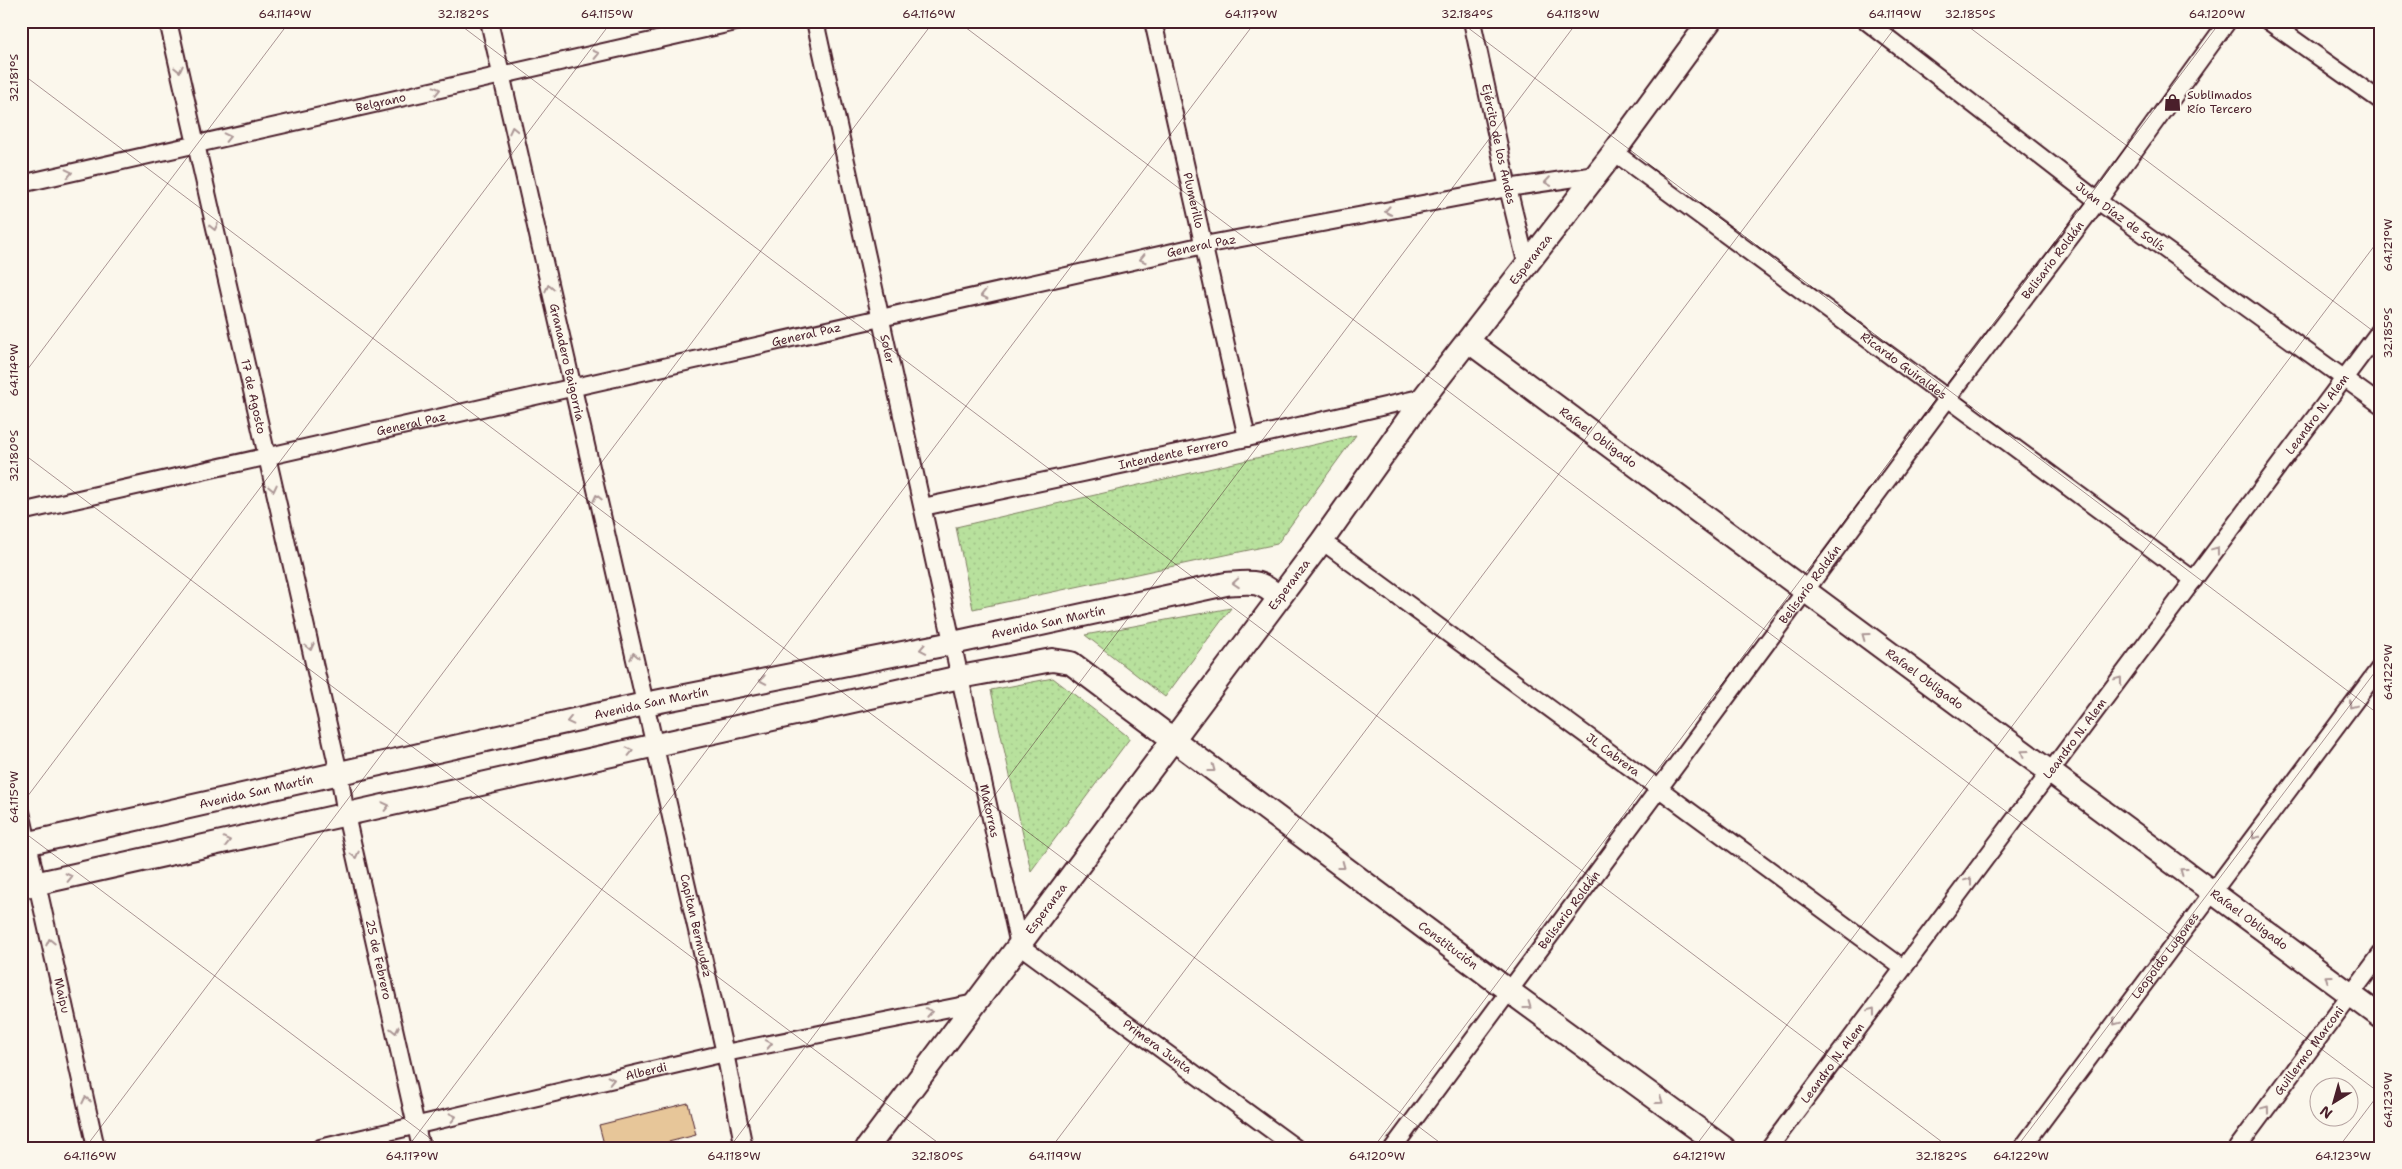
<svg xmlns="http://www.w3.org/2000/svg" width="2402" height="1169" viewBox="0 0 2402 1169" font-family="'Shantell Sans',sans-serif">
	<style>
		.park { fill: url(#park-dots); stroke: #818064 }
		.building { fill: #e7c699; stroke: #4a1f2b }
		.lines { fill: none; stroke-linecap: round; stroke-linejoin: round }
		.minor-casing { stroke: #4a1f2b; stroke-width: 20 }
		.secondary-casing { stroke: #4a1f2b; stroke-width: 26 }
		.minor { stroke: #fbf7ec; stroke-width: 16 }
		.secondary { stroke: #fbf7ec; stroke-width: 22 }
		.oneway { stroke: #ab9695 }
		.ticks { fill: none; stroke: #4a1f2b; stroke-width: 1; stroke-opacity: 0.45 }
		.labels { text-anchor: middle; stroke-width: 4; stroke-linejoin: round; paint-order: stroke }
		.poi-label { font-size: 12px; fill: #4a1f2b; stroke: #fbf7ec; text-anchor: start }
		.street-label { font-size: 12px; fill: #4a1f2b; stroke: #fbf7ec }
		.neatline { fill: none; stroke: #4a1f2b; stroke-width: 2 }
		.ticks-label { font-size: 12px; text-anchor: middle; fill: #4a1f2b }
	</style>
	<defs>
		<pattern id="park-dots" width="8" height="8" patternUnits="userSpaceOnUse" patternTransform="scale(1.25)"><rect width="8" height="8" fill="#b8e19d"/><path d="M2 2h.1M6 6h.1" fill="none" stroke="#a0c187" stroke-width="1.8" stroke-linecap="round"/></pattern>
	</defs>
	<rect width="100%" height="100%" fill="#fbf7ec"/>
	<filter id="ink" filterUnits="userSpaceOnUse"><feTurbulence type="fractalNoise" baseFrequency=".02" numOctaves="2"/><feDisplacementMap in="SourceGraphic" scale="10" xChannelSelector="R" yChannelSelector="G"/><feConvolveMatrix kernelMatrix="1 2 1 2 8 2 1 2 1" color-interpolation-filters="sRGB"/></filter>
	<g filter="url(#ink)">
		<g class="park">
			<polygon points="1356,435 1277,544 973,609 956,527"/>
			<polygon points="1231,608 1165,697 1085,635"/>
			<polygon points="1053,678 1130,738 1031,871 991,690"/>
		</g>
		<polygon class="building" points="688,1103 696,1135 653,1146 654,1148 605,1148 599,1125"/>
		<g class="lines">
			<defs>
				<g id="minor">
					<path id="s1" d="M168 21 339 773 346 815 421 1148"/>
					<path id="s2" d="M489 21 725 1053 744 1148"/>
					<path id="s3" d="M815 21 1019 945 1296 1148"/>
					<path id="s4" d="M1153 21 1247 438"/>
					<path id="s5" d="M1472 21 1508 188 1527 266"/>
					<path id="s6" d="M1866 21 2098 201 2381 405"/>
					<polyline points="2268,21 2381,101"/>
					<path id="s7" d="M1614 152 2194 580"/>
					<path id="s8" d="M21 184 740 21"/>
					<path id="s9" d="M923 507 1247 438 1424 397"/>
					<path id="s10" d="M21 512 1204 245 1508 188 1596 175"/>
					<path id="s11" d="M1322 541 1903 968"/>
					<path id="s12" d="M21 812 96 1148"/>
					<path id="s13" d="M320 1148 725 1053 975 1003"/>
					<path id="s14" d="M1393 1148 1948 398 2098 201 2228 21"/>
					<path id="s15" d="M1769 1148 2381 329"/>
					<path id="s16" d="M2022 1148 2381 666"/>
					<path id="s17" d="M2237 1148 2381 954"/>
				</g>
				<g id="secondary">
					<path id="s18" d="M1468 341 2381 1017"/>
					<path id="s19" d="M21 845 645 704 953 643 1226 584C1252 582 1259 579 1279 598"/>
					<path id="s20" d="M21 887 960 677 1052 660 1071 663 1509 991 1724 1148"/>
					<path id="s21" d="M867 1148 1322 541 1424 397 1614 152 1710 21"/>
				</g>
			</defs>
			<use href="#minor" class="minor-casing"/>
			<use href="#secondary" class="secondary-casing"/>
			<use href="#minor" class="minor"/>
			<use href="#secondary" class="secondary"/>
		</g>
		<defs><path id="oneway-chevron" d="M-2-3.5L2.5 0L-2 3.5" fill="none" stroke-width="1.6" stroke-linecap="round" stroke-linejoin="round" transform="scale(1.25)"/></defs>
		<g class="oneway">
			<use href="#oneway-chevron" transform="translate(596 54) rotate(-13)"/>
			<use href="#oneway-chevron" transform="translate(179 69) rotate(77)"/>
			<use href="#oneway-chevron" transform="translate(437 90) rotate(-13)"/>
			<use href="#oneway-chevron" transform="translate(513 130) rotate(-103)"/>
			<use href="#oneway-chevron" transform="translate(227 137) rotate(-13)"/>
			<use href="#oneway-chevron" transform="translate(69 173) rotate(-13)"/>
			<use href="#oneway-chevron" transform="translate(1548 182) rotate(172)"/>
			<use href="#oneway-chevron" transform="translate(1388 211) rotate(169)"/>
			<use href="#oneway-chevron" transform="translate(214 227) rotate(77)"/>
			<use href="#oneway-chevron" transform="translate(1143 259) rotate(167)"/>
			<use href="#oneway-chevron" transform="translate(549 288) rotate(-103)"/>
			<use href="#oneway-chevron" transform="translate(984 295) rotate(167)"/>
			<use href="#oneway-chevron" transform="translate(273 488) rotate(77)"/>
			<use href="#oneway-chevron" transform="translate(597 498) rotate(-103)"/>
			<use href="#oneway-chevron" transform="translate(2216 550) rotate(-53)"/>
			<use href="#oneway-chevron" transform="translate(1236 583) rotate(176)"/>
			<use href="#oneway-chevron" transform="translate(1865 636) rotate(-144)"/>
			<use href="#oneway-chevron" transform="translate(310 647) rotate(77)"/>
			<use href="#oneway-chevron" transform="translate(923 649) rotate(169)"/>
			<use href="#oneway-chevron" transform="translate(634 656) rotate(-103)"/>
			<use href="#oneway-chevron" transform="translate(763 680) rotate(169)"/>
			<use href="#oneway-chevron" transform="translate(2119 680) rotate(-53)"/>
			<use href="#oneway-chevron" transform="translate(2352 705) rotate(127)"/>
			<use href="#oneway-chevron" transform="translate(570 721) rotate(167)"/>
			<use href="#oneway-chevron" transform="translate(630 751) rotate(-13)"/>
			<use href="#oneway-chevron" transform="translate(2024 753) rotate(-144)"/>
			<use href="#oneway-chevron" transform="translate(1212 769) rotate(37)"/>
			<use href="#oneway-chevron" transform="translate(386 806) rotate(-13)"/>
			<use href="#oneway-chevron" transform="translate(2255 836) rotate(127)"/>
			<use href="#oneway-chevron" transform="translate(227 841) rotate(-13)"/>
			<use href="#oneway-chevron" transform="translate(355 855) rotate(77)"/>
			<use href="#oneway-chevron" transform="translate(1342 866) rotate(37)"/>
			<use href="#oneway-chevron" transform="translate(2183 871) rotate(-144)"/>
			<use href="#oneway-chevron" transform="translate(69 877) rotate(-13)"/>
			<use href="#oneway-chevron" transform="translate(1969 881) rotate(-53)"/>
			<use href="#oneway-chevron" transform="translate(50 942) rotate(-103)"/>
			<use href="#oneway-chevron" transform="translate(2328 978) rotate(-144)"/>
			<use href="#oneway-chevron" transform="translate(1528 1006) rotate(36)"/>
			<use href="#oneway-chevron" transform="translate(1872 1011) rotate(-53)"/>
			<use href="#oneway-chevron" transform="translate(929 1012) rotate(-11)"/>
			<use href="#oneway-chevron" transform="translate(2116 1022) rotate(127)"/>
			<use href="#oneway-chevron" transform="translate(395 1030) rotate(77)"/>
			<use href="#oneway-chevron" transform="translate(769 1044) rotate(-11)"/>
			<use href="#oneway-chevron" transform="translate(611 1080) rotate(-13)"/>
			<use href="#oneway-chevron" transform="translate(86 1100) rotate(-103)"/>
			<use href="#oneway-chevron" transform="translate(1660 1101) rotate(36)"/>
			<use href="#oneway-chevron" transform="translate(2266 1109) rotate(-53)"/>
			<use href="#oneway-chevron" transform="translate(453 1117) rotate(-13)"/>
		</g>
	</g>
	<path class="ticks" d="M455 21 1950 1148M957 21 2381 1094M1459 21 2381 716M1961 21 2381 337M21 73 1447 1148M21 378 290 21M21 452 945 1148M21 805 612 21M21 830 443 1148M85 1148 934 21M407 1148 1256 21M729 1148 1578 21M1051 1148 1900 21M1373 1148 2221 21M1694 1148 2381 237M2016 1148 2381 664M2338 1148 2381 1091"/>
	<defs>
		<symbol id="shop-bare" viewBox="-9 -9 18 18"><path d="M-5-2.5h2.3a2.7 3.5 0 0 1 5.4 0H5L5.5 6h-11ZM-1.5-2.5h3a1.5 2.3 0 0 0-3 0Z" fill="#4a1f2b" stroke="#fbf7ec" stroke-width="2.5" paint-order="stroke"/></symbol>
	</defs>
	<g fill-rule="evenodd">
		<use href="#shop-bare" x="2160" y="90" width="25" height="25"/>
	</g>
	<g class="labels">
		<g class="poi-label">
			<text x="2187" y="99">Sublimados<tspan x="2187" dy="14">Río Tercero</tspan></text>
		</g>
		<g class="street-label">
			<text dy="4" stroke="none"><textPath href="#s8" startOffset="369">Belgrano</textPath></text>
			<text dy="4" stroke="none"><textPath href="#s5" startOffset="126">Ejército de los Andes</textPath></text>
			<text dy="4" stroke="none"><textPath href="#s4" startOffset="184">Plumerillo</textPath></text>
			<text dy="4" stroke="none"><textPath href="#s6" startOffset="321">Juan Díaz de Solís</textPath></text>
			<text dy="4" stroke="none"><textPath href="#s10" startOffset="1210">General Paz</textPath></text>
			<text dy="4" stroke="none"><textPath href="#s21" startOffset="1109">Esperanza</textPath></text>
			<text dy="4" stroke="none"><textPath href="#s14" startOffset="1106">Belisario Roldán</textPath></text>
			<text dy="4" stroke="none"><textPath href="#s10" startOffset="805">General Paz</textPath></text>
			<text dy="4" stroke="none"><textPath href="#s3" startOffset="336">Soler</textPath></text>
			<text dy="4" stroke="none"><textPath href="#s2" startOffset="350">Granadero Baigorria</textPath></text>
			<text dy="4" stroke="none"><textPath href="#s7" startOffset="360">Ricardo Guiraldes</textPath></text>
			<text dy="4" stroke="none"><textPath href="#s1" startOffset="385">17 de Agosto</textPath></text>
			<text dy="4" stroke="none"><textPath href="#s15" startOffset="916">Leandro N. Alem</textPath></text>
			<text dy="4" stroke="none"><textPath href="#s10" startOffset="400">General Paz</textPath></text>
			<text dy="4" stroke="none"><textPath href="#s18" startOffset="162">Rafael Obligado</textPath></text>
			<text dy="4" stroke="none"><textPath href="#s9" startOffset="256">Intendente Ferrero</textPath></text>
			<text dy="4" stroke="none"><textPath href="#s14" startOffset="701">Belisario Roldán</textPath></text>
			<text dy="4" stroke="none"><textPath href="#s21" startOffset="704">Esperanza</textPath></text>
			<text dy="4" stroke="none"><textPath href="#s19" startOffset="1051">Avenida San Martín</textPath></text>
			<text dy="4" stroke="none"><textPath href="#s18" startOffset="568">Rafael Obligado</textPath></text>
			<text dy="4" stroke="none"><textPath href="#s19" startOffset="646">Avenida San Martín</textPath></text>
			<text dy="4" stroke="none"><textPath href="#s15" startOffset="511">Leandro N. Alem</textPath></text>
			<text dy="4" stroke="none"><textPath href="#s11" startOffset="361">JL Cabrera</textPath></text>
			<text dy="4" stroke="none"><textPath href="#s19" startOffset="241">Avenida San Martín</textPath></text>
			<text dy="4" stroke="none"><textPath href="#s3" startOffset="809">Matorras</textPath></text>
			<text dy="4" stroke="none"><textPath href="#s21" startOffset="299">Esperanza</textPath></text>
			<text dy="4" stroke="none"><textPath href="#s14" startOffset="296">Belisario Roldán</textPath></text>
			<text dy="4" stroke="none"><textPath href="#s18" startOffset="972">Rafael Obligado</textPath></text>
			<text dy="4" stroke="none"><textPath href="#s2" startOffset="928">Capitan Bermudez</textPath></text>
			<text dy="4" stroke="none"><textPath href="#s20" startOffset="1546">Constitución</textPath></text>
			<text dy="4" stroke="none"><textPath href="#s16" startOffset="240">Leopoldo Lugones</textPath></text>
			<text dy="4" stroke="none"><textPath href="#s1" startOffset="962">25 de Febrero</textPath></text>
			<text dy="4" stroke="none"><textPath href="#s12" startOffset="188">Maipu</textPath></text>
			<text dy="4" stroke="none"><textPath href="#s3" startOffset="1118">Primera Junta</textPath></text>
			<text dy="4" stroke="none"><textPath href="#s17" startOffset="121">Guillermo Marconi</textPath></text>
			<text dy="4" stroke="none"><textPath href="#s15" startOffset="106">Leandro N. Alem</textPath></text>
			<text dy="4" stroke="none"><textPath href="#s13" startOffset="335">Alberdi</textPath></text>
		</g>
	</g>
	<rect width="2402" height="1169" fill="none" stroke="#fbf7ec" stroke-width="55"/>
	<g transform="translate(2334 1102) rotate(217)"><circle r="24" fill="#fbf7ec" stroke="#b4a19f"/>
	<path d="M0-4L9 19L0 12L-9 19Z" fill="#4a1f2b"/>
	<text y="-8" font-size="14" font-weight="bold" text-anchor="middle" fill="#4a1f2b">N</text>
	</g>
	<rect x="28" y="28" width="2346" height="1114" class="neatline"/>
	<g class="ticks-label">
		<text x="285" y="18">64.114°W</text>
		<text x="463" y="18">32.182°S</text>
		<text x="607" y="18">64.115°W</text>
		<text x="929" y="18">64.116°W</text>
		<text x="1251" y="18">64.117°W</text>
		<text x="1467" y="18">32.184°S</text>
		<text x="1573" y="18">64.118°W</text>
		<text x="1895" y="18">64.119°W</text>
		<text x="1970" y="18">32.185°S</text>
		<text x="2217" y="18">64.120°W</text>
		<text transform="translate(14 78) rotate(-90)" y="4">32.181°S</text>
		<text transform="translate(2388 245) rotate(-90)" y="4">64.121°W</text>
		<text transform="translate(2388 333) rotate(-90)" y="4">32.185°S</text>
		<text transform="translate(14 370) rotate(-90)" y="4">64.114°W</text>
		<text transform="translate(14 456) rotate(-90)" y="4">32.180°S</text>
		<text transform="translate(2388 672) rotate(-90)" y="4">64.122°W</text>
		<text transform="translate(14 797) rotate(-90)" y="4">64.115°W</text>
		<text transform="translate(2388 1100) rotate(-90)" y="4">64.123°W</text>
		<text x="90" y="1160">64.116°W</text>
		<text x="412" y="1160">64.117°W</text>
		<text x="734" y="1160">64.118°W</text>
		<text x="937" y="1160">32.180°S</text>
		<text x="1055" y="1160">64.119°W</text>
		<text x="1377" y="1160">64.120°W</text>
		<text x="1699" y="1160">64.121°W</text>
		<text x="1941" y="1160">32.182°S</text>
		<text x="2021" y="1160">64.122°W</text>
		<text x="2343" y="1160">64.123°W</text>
	</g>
</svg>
